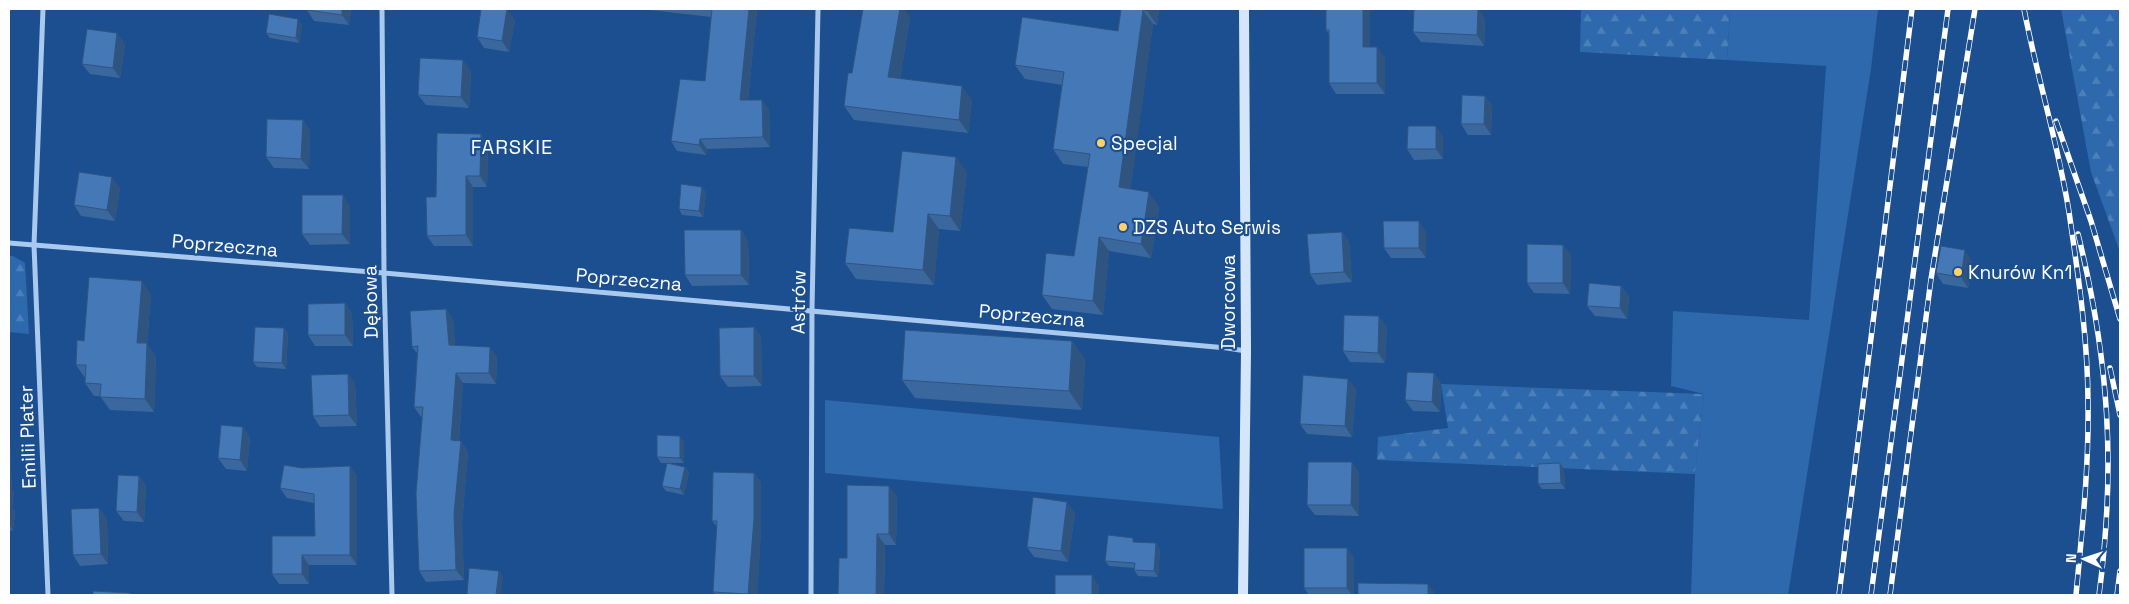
<svg xmlns="http://www.w3.org/2000/svg" width="2129" height="604" viewBox="0 0 2129 604" font-family="'Space Grotesk',sans-serif">
	<style>
		.grass { fill: #2e69ad }
		.forest { fill: url(#forest-firs) }
		.lines { fill: none; stroke-linecap: round; stroke-linejoin: round }
		.street { stroke: #a9c9ee; stroke-width: 5 }
		.secondary { stroke: #d6e6fa; stroke-width: 10 }
		.rail-casing { stroke: #fff; stroke-width: 5.5 }
		.rail { stroke: #1b4f8f; stroke-width: 4; stroke-dasharray: 11; stroke-linecap: butt }
		.wall { fill: #3a679d }
		.shaded-wall { fill: #305480 }
		.building { fill: #4478b7; stroke: #305480 }
		.poi-dot { fill: #ffd166; stroke: #1b4f8f; stroke-width: 2 }
		.labels { text-anchor: middle; stroke-width: 4.5; stroke-linejoin: round; paint-order: stroke }
		.poi-label { font-size: 19px; fill: #fff; stroke: #1b4f8f; text-anchor: start }
		.street-label { font-size: 19px; fill: #fff; stroke: #1b4f8f }
		.neighbourhood-label { font-size: 20px; letter-spacing: 1px; fill: #fff; stroke: #1b4f8f }
	</style>
	<defs>
		<pattern id="forest-firs" width="22" height="20" patternUnits="userSpaceOnUse" patternTransform="scale(1.25)"><rect width="22" height="20" fill="#2e69ad"/><path d="M5 1l3.5 6h-7zM16 11l3.5 6h-7z" fill="#4d80b9"/></pattern>
	</defs>
	<rect width="100%" height="100%" fill="#1b4f8f"/>
	<g class="grass">
		<polygon points="1730,9 1878,9 1871,69 1788,595 1691,595 1695,474 1704,394 1671,386 1673,311 1809,320 1826,66 1727,60"/>
		<polygon points="825,400 1219,437 1223,509 825,473"/>
	</g>
	<g class="forest">
		<polygon points="1581,9 1730,9 1727,60 1580,52"/>
		<polygon points="2061,9 2120,9 2120,252 2091,172"/>
		<polygon points="9,256 13,256 25,263 29,334 9,332"/>
		<polygon points="1441,384 1704,394 1695,474 1377,460 1378,437 1448,428"/>
	</g>
	<g class="lines">
		<g class="street">
			<polyline points="43,9 34,245 48,595"/>
			<polyline points="382,9 384,273 392,595"/>
			<polyline points="9,243 384,273 1227,348 1246,351"/>
			<polyline points="811,595 812,310 818,9"/>
		</g>
		<polyline class="secondary" points="1243,595 1246,351 1244,9"/>
		<defs>
			<g id="rail">
				<path d="M2024 9C2037 77 2058 143 2069 212 2078 274 2088 339 2088 403 2089 468 2082 531 2076 595"/>
				<polyline points="2056,121 2091,221 2120,319"/>
				<path d="M2078 234C2109 360 2116 466 2099 595"/>
				<polyline points="2110,368 2120,415"/>
				<polyline points="1839,595 1912,9"/>
				<polyline points="1871,595 1948,9"/>
				<polyline points="1890,595 1931,279 1975,9"/>
				<polyline points="2117,595 2120,571"/>
			</g>
		</defs>
		<use href="#rail" class="rail-casing"/>
		<use href="#rail" class="rail"/>
	</g>
	<g class="wall">
		<polygon points="351,9 349,25 314,21 307,10"/>
		<polygon points="649,9 757,9 748,100 769,109 770,147 707,149 706,155 677,151 671,141 705,81 711,17 650,10"/>
		<polygon points="1121,9 1159,9 1157,25 1153,24 1130,189 1159,207 1151,258 1109,251 1103,315 1052,309 1042,295 1074,256 1088,167 1063,164 1053,149 1062,85 1025,79 1015,65 1118,31"/>
		<polygon points="1370,9 1370,47 1385,58 1385,94 1336,94 1329,83 1329,34 1326,30"/>
		<polygon points="1478,9 1485,20 1484,46 1421,42 1413,32"/>
		<polygon points="910,17 900,79 972,100 968,133 854,120 844,106 852,73"/>
		<polygon points="515,20 509,52 484,48 477,37"/>
		<polygon points="302,25 299,43 270,38 266,33"/>
		<polygon points="125,44 120,78 90,74 82,64"/>
		<polygon points="471,71 469,108 426,105 418,95"/>
		<polygon points="1485,96 1492,106 1491,135 1468,135 1461,124"/>
		<polygon points="303,120 310,131 309,169 274,168 266,157"/>
		<polygon points="1443,136 1443,159 1414,160 1407,149"/>
		<polygon points="488,144 487,187 473,187 473,246 434,246 427,236 436,197"/>
		<polygon points="967,172 960,231 939,229 934,285 856,279 845,263 893,232"/>
		<polygon points="120,188 115,221 81,216 74,205"/>
		<polygon points="706,192 703,217 682,215 679,209"/>
		<polygon points="350,206 350,244 310,245 302,234"/>
		<polygon points="741,230 748,241 749,285 692,286 685,275"/>
		<polygon points="1426,231 1426,258 1391,258 1384,248"/>
		<polygon points="1342,232 1349,242 1352,282 1317,285 1310,274"/>
		<polygon points="1563,245 1571,256 1570,294 1534,293 1527,283"/>
		<polygon points="1972,261 1968,288 1943,284 1936,273"/>
		<polygon points="1621,286 1629,296 1627,319 1595,316 1587,306"/>
		<polygon points="151,294 147,344 156,357 154,412 110,410 100,396 94,396 85,383 85,378 76,365 84,341"/>
		<polygon points="345,303 352,314 353,346 315,346 308,335"/>
		<polygon points="446,309 453,319 455,346 497,357 496,384 463,383 459,441 461,441 468,452 462,524 464,580 426,582 419,571 422,417 421,417 414,407 417,353 412,347"/>
		<polygon points="754,327 761,337 762,386 728,387 720,376"/>
		<polygon points="1387,327 1385,363 1350,362 1343,351"/>
		<polygon points="284,328 288,334 286,369 257,367 253,362"/>
		<polygon points="1072,341 1085,360 1082,410 915,398 902,380"/>
		<polygon points="1434,373 1441,384 1440,412 1413,411 1405,400"/>
		<polygon points="348,374 355,384 357,426 320,427 313,416"/>
		<polygon points="1356,389 1352,437 1307,434 1300,424"/>
		<polygon points="9,420 12,490 14,492 12,508 15,512 13,531 9,530 9,535"/>
		<polygon points="250,437 247,471 226,469 218,458"/>
		<polygon points="684,441 684,463 661,463 657,457"/>
		<polygon points="1352,462 1359,473 1359,516 1315,515 1307,505"/>
		<polygon points="350,466 357,476 357,565 309,565 309,584 279,584 272,574 315,536 314,503 287,498 280,488 302,468"/>
		<polygon points="685,467 689,472 684,495 666,491 662,486"/>
		<polygon points="1564,469 1565,489 1542,489 1538,484"/>
		<polygon points="754,473 761,483 761,530 757,595 716,595 713,592 717,527 712,521"/>
		<polygon points="139,476 146,486 144,522 124,521 116,511"/>
		<polygon points="897,496 896,545 885,545 884,595 838,595 847,558"/>
		<polygon points="99,508 107,519 108,564 80,566 73,555"/>
		<polygon points="1075,513 1068,562 1034,557 1027,547"/>
		<polygon points="1347,548 1354,559 1354,595 1309,595 1304,588"/>
		<polygon points="1160,549 1158,577 1138,576 1134,570 1135,568 1109,566 1105,561"/>
	</g>
	<g class="shaded-wall">
		<polygon points="342,9 351,9 349,25 342,15"/>
		<polygon points="507,9 515,20 509,52 502,41"/>
		<polygon points="749,9 757,9 747,110 740,100"/>
		<polygon points="900,9 904,9 910,17 898,91 888,77"/>
		<polygon points="1147,9 1159,9 1157,25 1147,11"/>
		<polygon points="1363,9 1370,9 1370,58 1363,47"/>
		<polygon points="1478,9 1485,20 1484,46 1477,35"/>
		<polygon points="1143,10 1153,24 1129,202 1119,187"/>
		<polygon points="298,19 302,25 299,43 296,38"/>
		<polygon points="117,33 125,44 120,78 113,68"/>
		<polygon points="1377,47 1385,58 1385,94 1377,83"/>
		<polygon points="463,60 471,71 469,108 461,97"/>
		<polygon points="962,86 972,100 968,133 959,120"/>
		<polygon points="1485,96 1492,106 1491,135 1484,124"/>
		<polygon points="762,100 769,109 770,147 763,137"/>
		<polygon points="303,120 310,131 309,169 301,159"/>
		<polygon points="1436,126 1443,136 1443,159 1436,149"/>
		<polygon points="481,134 488,144 487,187 480,176"/>
		<polygon points="700,139 707,149 706,155 699,145"/>
		<polygon points="956,157 967,172 960,231 950,216"/>
		<polygon points="466,176 473,187 473,246 466,235"/>
		<polygon points="112,177 120,188 115,221 107,210"/>
		<polygon points="702,187 706,192 703,217 699,211"/>
		<polygon points="1149,192 1159,207 1151,258 1141,244"/>
		<polygon points="343,195 350,206 350,244 342,234"/>
		<polygon points="928,214 939,229 934,285 923,270"/>
		<polygon points="1419,221 1426,231 1426,258 1419,248"/>
		<polygon points="741,230 748,241 749,285 741,275"/>
		<polygon points="1342,232 1349,242 1352,282 1344,272"/>
		<polygon points="1099,237 1109,251 1103,315 1093,301"/>
		<polygon points="1563,245 1571,256 1570,294 1563,283"/>
		<polygon points="1965,250 1972,261 1968,288 1961,277"/>
		<polygon points="142,281 151,294 147,344 156,357 154,412 145,399 137,343"/>
		<polygon points="1621,286 1629,296 1627,319 1620,308"/>
		<polygon points="345,303 352,314 353,346 345,335"/>
		<polygon points="446,309 453,319 456,356 449,345"/>
		<polygon points="1379,316 1387,327 1385,363 1378,353"/>
		<polygon points="754,327 761,337 762,386 754,376"/>
		<polygon points="284,328 288,334 286,369 282,363"/>
		<polygon points="1072,341 1085,360 1082,410 1069,391"/>
		<polygon points="490,347 497,357 496,384 489,373"/>
		<polygon points="456,373 463,383 458,451 451,440"/>
		<polygon points="1434,373 1441,384 1440,412 1432,402"/>
		<polygon points="348,374 355,384 357,426 349,415"/>
		<polygon points="1348,379 1356,389 1352,437 1345,426"/>
		<polygon points="9,420 12,490 14,492 12,508 15,512 13,531 9,524"/>
		<polygon points="243,427 250,437 247,471 240,460"/>
		<polygon points="680,436 684,441 684,463 680,458"/>
		<polygon points="461,441 468,452 462,524 464,580 456,570 454,514"/>
		<polygon points="1352,462 1359,473 1359,516 1351,505"/>
		<polygon points="1560,463 1564,469 1565,489 1561,483"/>
		<polygon points="350,466 357,476 357,565 350,555"/>
		<polygon points="685,467 689,472 684,495 680,489"/>
		<polygon points="754,473 761,483 761,530 757,595 749,595 748,594"/>
		<polygon points="139,476 146,486 144,522 137,512"/>
		<polygon points="889,486 897,496 896,545 889,534"/>
		<polygon points="1067,502 1075,513 1068,562 1061,551"/>
		<polygon points="99,508 107,519 108,564 101,554"/>
		<polygon points="877,534 885,545 884,595 876,595"/>
		<polygon points="1156,543 1160,549 1158,577 1154,571"/>
		<polygon points="1347,548 1354,559 1354,595 1352,595 1347,588"/>
		<polygon points="302,555 309,565 309,584 302,574"/>
		<polygon points="499,571 503,576 501,595 496,595"/>
		<polygon points="1092,575 1099,586 1099,595 1092,595"/>
		<polygon points="1428,584 1436,595 1428,595"/>
	</g>
	<g class="building">
		<polygon points="307,9 342,9 342,15 307,10"/>
		<polygon points="481,9 507,9 502,41 477,37"/>
		<polygon points="712,9 749,9 740,100 762,100 763,137 700,139 699,145 671,141 680,79 705,81"/>
		<polygon points="863,9 900,9 888,77 962,86 959,120 844,106 848,73 852,73"/>
		<polygon points="1121,9 1147,9 1147,11 1143,10 1119,187 1149,192 1141,244 1099,237 1093,301 1042,295 1046,253 1074,256 1090,154 1053,149 1064,72 1015,65 1022,17 1118,31"/>
		<polygon points="1326,9 1363,9 1363,47 1377,47 1377,83 1329,83 1329,30 1326,30"/>
		<polygon points="1414,9 1478,9 1477,35 1413,32"/>
		<polygon points="269,14 298,19 296,38 266,33"/>
		<polygon points="87,29 117,33 113,68 82,64"/>
		<polygon points="420,58 463,60 461,97 418,95"/>
		<polygon points="1462,95 1485,96 1484,124 1461,124"/>
		<polygon points="267,119 303,120 301,159 266,157"/>
		<polygon points="1408,126 1436,126 1436,149 1407,149"/>
		<polygon points="437,133 481,134 480,176 466,176 466,235 427,236 426,197 436,197"/>
		<polygon points="902,151 956,157 950,216 928,214 923,270 845,263 849,228 893,232"/>
		<polygon points="79,172 112,177 107,210 74,205"/>
		<polygon points="681,184 702,187 699,211 679,209"/>
		<polygon points="302,195 343,195 342,234 302,234"/>
		<polygon points="1383,221 1419,221 1419,248 1384,248"/>
		<polygon points="684,230 741,230 741,275 685,275"/>
		<polygon points="1342,232 1344,272 1310,274 1307,234"/>
		<polygon points="1527,244 1563,245 1563,283 1527,283"/>
		<polygon points="1941,246 1965,250 1961,277 1936,273"/>
		<polygon points="89,277 142,281 137,343 147,343 145,399 100,397 101,384 85,383 86,365 76,365 77,340 84,341"/>
		<polygon points="1589,283 1621,286 1620,308 1587,306"/>
		<polygon points="345,303 345,335 308,335 308,304"/>
		<polygon points="446,309 449,345 490,347 489,373 456,373 451,440 461,441 454,514 456,570 419,571 416,493 423,407 414,407 418,346 412,347 410,311"/>
		<polygon points="1344,315 1379,316 1378,353 1343,351"/>
		<polygon points="255,327 284,328 282,363 253,362"/>
		<polygon points="754,327 754,376 720,376 719,328"/>
		<polygon points="905,330 1072,341 1069,391 902,380"/>
		<polygon points="1407,372 1434,373 1432,402 1405,400"/>
		<polygon points="348,374 349,415 313,416 311,375"/>
		<polygon points="1303,375 1348,379 1345,426 1300,424"/>
		<polygon points="221,425 243,427 240,460 218,458"/>
		<polygon points="657,435 680,436 680,458 657,457"/>
		<polygon points="1308,462 1352,462 1351,505 1307,505"/>
		<polygon points="667,463 685,467 680,489 662,486"/>
		<polygon points="1560,463 1561,483 1538,484 1538,464"/>
		<polygon points="284,465 302,468 350,466 350,555 302,555 302,574 272,574 272,536 315,536 314,494 280,488"/>
		<polygon points="713,472 754,473 754,519 748,594 713,592 717,521 712,521"/>
		<polygon points="118,475 139,476 137,512 116,511"/>
		<polygon points="847,485 889,486 889,534 877,534 876,595 838,595 839,558 847,558"/>
		<polygon points="1033,497 1067,502 1061,551 1027,547"/>
		<polygon points="99,508 101,554 73,555 71,509"/>
		<polygon points="1108,535 1133,538 1133,542 1156,543 1154,571 1134,570 1135,563 1105,561"/>
		<rect x="1304" y="548" width="43" height="40"/>
		<polygon points="469,568 499,571 496,595 467,595"/>
		<rect x="1055" y="575" width="37" height="20"/>
		<polygon points="1358,583 1428,584 1428,595 1358,595"/>
		<polygon points="93,591 130,593 130,595 93,595"/>
	</g>
	<g class="poi-dot">
		<circle cx="1101" cy="143" r="5"/>
		<circle cx="1123" cy="227" r="5"/>
		<circle cx="1958" cy="272" r="5"/>
	</g>
	<g class="labels">
		<g class="poi-label">
			<text x="1111" y="150">Specjal</text>
			<text x="1133" y="234">DZS Auto Serwis</text>
			<text x="1968" y="279">Knurów Kn1</text>
		</g>
		<g class="street-label">
			<text transform="translate(225 245) rotate(5)" y="7">Poprzeczna</text>
			<text transform="translate(629 279) rotate(5)" y="7">Poprzeczna</text>
			<text transform="translate(370 302) rotate(-91)" y="7">Dębowa</text>
			<text transform="translate(798 302) rotate(-89)" y="7">Astrów</text>
			<text transform="translate(1228 302) rotate(-90)" y="7">Dworcowa</text>
			<text transform="translate(1032 315) rotate(5)" y="7">Poprzeczna</text>
			<text transform="translate(27 437) rotate(-92)" y="7">Emilii Plater</text>
		</g>
		<g class="neighbourhood-label">
			<text x="512" y="154">FARSKIE</text>
		</g>
	</g>
	<rect width="2129" height="604" fill="none" stroke="#ffffff" stroke-width="20"/>
	<g transform="translate(2084 559) rotate(273)" stroke="#1b4f8f" stroke-width="4" paint-order="stroke">
	<path d="M0-4L9 19L0 12L-9 19Z" fill="#ffffff"/>
	<text y="-8" font-size="14" font-weight="bold" text-anchor="middle" fill="#ffffff">N</text>
	</g>
</svg>
